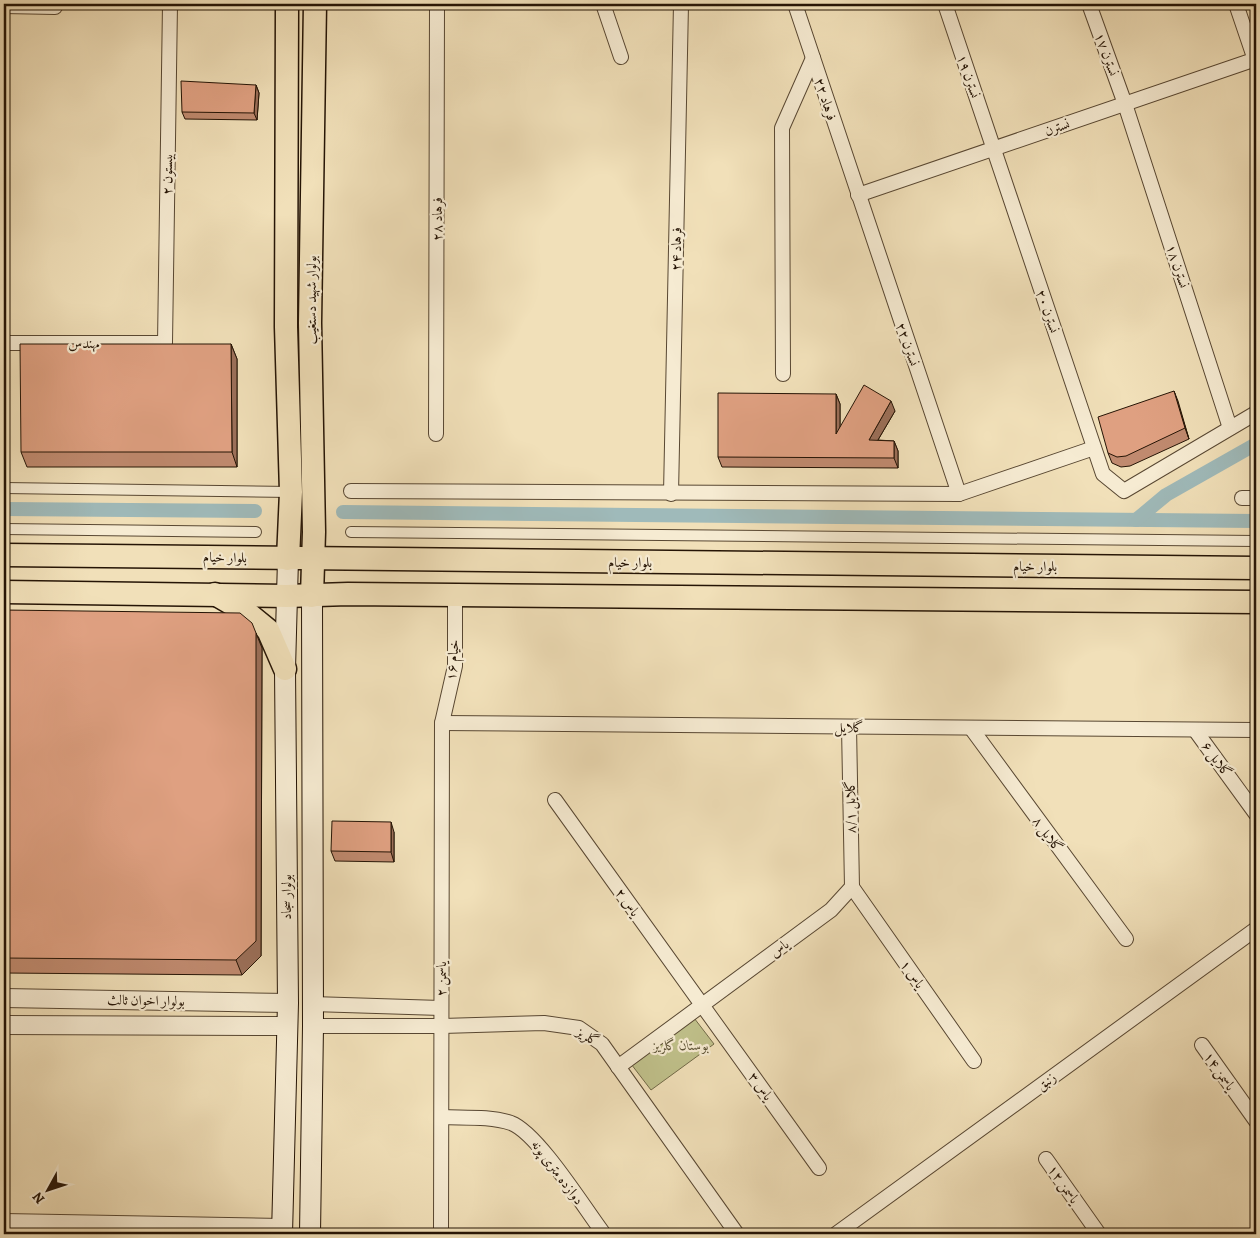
<svg xmlns="http://www.w3.org/2000/svg" width="1260" height="1238" viewBox="0 0 1260 1238" font-family="Alegreya,Amiri,serif">
	<style>
		.green { fill: #c0c18b; stroke: #726a48 }
		.lines { fill: none; stroke-linecap: round; stroke-linejoin: round }
		.canal { stroke: #9fbaba; stroke-width: 14 }
		.pedestrian-casing { stroke: #584732; stroke-width: 12 }
		.minor-casing { stroke: #584732; stroke-width: 16 }
		.tertiary-casing { stroke: #584732; stroke-width: 20 }
		.secondary-casing { stroke: #251405; stroke-width: 22 }
		.primary-casing { stroke: #251405; stroke-width: 25 }
		.pedestrian { stroke: #f6ebd2; stroke-width: 10 }
		.minor { stroke: #f6ebd2; stroke-width: 14 }
		.tertiary { stroke: #f6ebd2; stroke-width: 18 }
		.secondary { stroke: #f6ebd2; stroke-width: 20 }
		.primary { stroke: #f1e0b9; stroke-width: 22 }
		.wall { fill: #c08a6f; stroke: #251405 }
		.shaded-wall { fill: #9c705a; stroke: #251405 }
		.building { fill: #dfa081; stroke: #251405 }
		.labels { text-anchor: middle; stroke-width: 4.5; stroke-linejoin: round; paint-order: stroke }
		.street-label { font-size: 14px; fill: #251405; stroke: #f6ebd2 }
		.park-label { font-size: 14px; font-style: italic; fill: #5b5134; stroke: #f6ebd2 }
	</style>
	<rect width="100%" height="100%" fill="#f1e0b9"/>
	<filter id="stains"><feTurbulence type="fractalNoise" baseFrequency=".004" numOctaves="4"/><feColorMatrix values="0 0 0 0 .2 0 0 0 0 .09 0 0 0 0 .02 0 0 0 .5 -.17"/></filter>
	<radialGradient id="worn" r=".72"><stop offset=".6" stop-color="#630" stop-opacity="0"/><stop offset="1" stop-color="#630" stop-opacity=".3"/></radialGradient>
	<polygon class="green" points="691,1014 714,1044 651,1090 628,1060"/>
	<g class="lines">
		<g class="canal">
			<polyline points="4,509 255,511"/>
			<polyline points="343,512 1256,521"/>
			<polyline points="1136,520 1166,495 1256,444"/>
		</g>
		<defs>
			<g id="pedestrian">
				<polyline points="4,488 291,492"/>
				<polyline points="4,529 256,532"/>
				<polyline points="351,532 1256,541"/>
			</g>
			<g id="minor">
				<polyline points="603,4 621,57"/>
				<polyline points="795,4 959,494"/>
				<polyline points="945,4 1103,474 1124,491 1256,413"/>
				<polyline points="1089,4 1125,104 1230,428"/>
				<polyline points="1236,4 1256,63"/>
				<polyline points="4,6 55,7"/>
				<polyline points="858,195 1256,59"/>
				<polyline points="4,343 165,343 170,4"/>
				<polyline points="783,374 782,128 813,58"/>
				<polyline points="436,434 437,4"/>
				<polyline points="351,491 959,494 1094,448"/>
				<polyline points="671,494 681,4"/>
				<polyline points="1242,498 1256,498"/>
				<polyline points="442,723 1256,730"/>
				<polyline points="849,727 852,887"/>
				<polyline points="971,728 1126,939"/>
				<polyline points="1195,730 1256,814"/>
				<polyline points="555,800 819,1168"/>
				<polyline points="852,887 974,1061"/>
				<polyline points="312,1004 441,1008"/>
				<polyline points="313,1026 442,1026 544,1023 579,1028 602,1044 737,1234"/>
				<polyline points="1202,1045 1256,1121"/>
				<polyline points="618,1067 831,910 852,887"/>
				<path d="M442 1117C464 1118 490 1116 511 1123 538 1133 585 1209 604 1234"/>
				<polyline points="1046,1159 1099,1234"/>
				<polyline points="4,1221 282,1226"/>
				<polyline points="441,1234 442,723 455,666 455,595"/>
				<polyline points="836,1234 1256,929"/>
			</g>
			<g id="tertiary">
				<polyline points="4,998 288,1003"/>
				<polyline points="4,1025 287,1026"/>
			</g>
			<g id="secondary">
				<polyline points="282,1234 288,1003 285,669 288,559"/>
				<polyline points="310,1234 313,1026 312,596"/>
			</g>
			<g id="primary">
				<polyline points="287,4 286,327 291,492 288,559"/>
				<polyline points="4,555 1256,568"/>
				<polyline points="4,592 287,596 348,594 1256,602"/>
				<polyline points="215,594 246,612 268,630 285,669"/>
				<polyline points="312,596 314,532 310,323 315,4"/>
			</g>
		</defs>
		<use href="#pedestrian" class="pedestrian-casing"/>
		<use href="#minor" class="minor-casing"/>
		<use href="#tertiary" class="tertiary-casing"/>
		<use href="#secondary" class="secondary-casing"/>
		<use href="#primary" class="primary-casing"/>
		<use href="#pedestrian" class="pedestrian"/>
		<use href="#minor" class="minor"/>
		<use href="#tertiary" class="tertiary"/>
		<use href="#secondary" class="secondary"/>
		<use href="#primary" class="primary"/>
	</g>
	<g class="wall">
		<polygon points="256,85 259,93 257,120 185,119 182,112"/>
		<polygon points="231,344 237,359 237,467 27,467 21,452"/>
		<polygon points="1174,391 1189,439 1130,466 1121,467 1112,463 1108,453"/>
		<polygon points="836,394 840,404 840,427 895,411 878,440 894,441 898,451 898,468 722,467 718,457"/>
		<polygon points="4,610 256,633 262,648 261,956 242,975 4,973"/>
		<polygon points="394,832 394,862 335,861 331,851"/>
	</g>
	<g class="shaded-wall">
		<polygon points="256,85 259,93 257,120 254,113"/>
		<polygon points="231,344 237,359 237,467 232,452"/>
		<polygon points="1174,391 1178,401 1189,439 1185,428"/>
		<polygon points="836,394 840,404 840,444 836,434"/>
		<polygon points="891,401 895,411 872,450 869,440"/>
		<polygon points="894,441 898,451 898,468 894,458"/>
		<polygon points="256,633 262,648 261,956 242,975 236,960"/>
		<polygon points="391,822 394,832 394,862 391,852"/>
	</g>
	<g class="building">
		<polygon points="181,81 256,85 254,113 182,112"/>
		<polygon points="20,344 231,344 232,452 21,452"/>
		<polygon points="864,385 891,401 869,440 894,441 894,458 718,457 718,393 836,394 836,434"/>
		<polygon points="1174,391 1185,428 1126,456 1117,457 1108,453 1098,417"/>
		<polygon points="4,610 240,613 252,623 256,633 256,941 236,960 4,958"/>
		<polygon points="332,821 391,822 391,852 331,851"/>
	</g>
	<g class="labels">
		<g class="street-label">
			<text transform="translate(1107 54) rotate(70)" y="5">نسترن ۱۷</text>
			<text transform="translate(969 76) rotate(71)" y="5">نسترن ۱۹</text>
			<text transform="translate(826 99) rotate(72)" y="5">فرهاد ۲۲</text>
			<text transform="translate(1057 127) rotate(-19)" y="5">نسترن</text>
			<text transform="translate(167 174) rotate(-89)" y="5">بیستون ۲</text>
			<text transform="translate(437 219) rotate(-90)" y="5">فرهاد ۲۸</text>
			<text transform="translate(676 249) rotate(-89)" y="5">فرهاد ۲۴</text>
			<text transform="translate(1178 266) rotate(72)" y="5">نسترن ۱۸</text>
			<text transform="translate(311 300) rotate(-90)" y="5">بولوار شهید دستغیب</text>
			<text transform="translate(1048 311) rotate(71)" y="5">نسترن ۲۰</text>
			<text x="84" y="348">مهندس</text>
			<text transform="translate(908 344) rotate(71)" y="5">نسترن ۲۲</text>
			<text transform="translate(225 557) rotate(1)" y="5">بلوار خیام</text>
			<text x="630" y="567">بلوار خیام</text>
			<text x="1035" y="571">بلوار خیام</text>
			<text transform="translate(452 660) rotate(-85)" y="5">خیام ۱۶</text>
			<text transform="translate(849 727) rotate(1)" y="5">گلایل</text>
			<text transform="translate(1217 759) rotate(54)" y="5">گلایل ۶</text>
			<text transform="translate(850 807) rotate(-91)" y="5">گلایل ۸/۱</text>
			<text transform="translate(1048 834) rotate(54)" y="5">گلایل ۸</text>
			<text transform="translate(286 897) rotate(-90)" y="5">بولوار سجاد</text>
			<text transform="translate(628 902) rotate(54)" y="5">یاس ۲</text>
			<text transform="translate(779 948) rotate(-36)" y="5">یاس</text>
			<text transform="translate(913 974) rotate(55)" y="5">یاس ۱</text>
			<text transform="translate(441 979) rotate(-90)" y="5">یاسمن ۲</text>
			<text transform="translate(146 1000) rotate(1)" y="5">بولوار اخوان ثالث</text>
			<text transform="translate(588 1036) rotate(32)" y="5">گلریز</text>
			<text transform="translate(1220 1071) rotate(55)" y="5">یاسمن ۱۴</text>
			<text transform="translate(1046 1081) rotate(-36)" y="5">زنبق</text>
			<text transform="translate(761 1086) rotate(54)" y="5">یاس ۳</text>
			<text transform="translate(558 1172) rotate(53)" y="5">دوازده متری پونه</text>
			<text transform="translate(1064 1184) rotate(55)" y="5">یاسمن ۱۲</text>
		</g>
		<g class="park-label">
			<text x="681" y="1050">بوستان گلریز</text>
		</g>
	</g>
	<rect width="1260" height="1238" fill="none" stroke="#f1e0b9" stroke-width="20"/>
	<rect x="5" y="5" width="1250" height="1228" fill="none" stroke="#251405" stroke-width="2.5"/>
	<rect x="10" y="10" width="1240" height="1218" fill="none" stroke="#251405"/>
	<g transform="translate(48 1190) rotate(230)" stroke="#f6ebd2" stroke-width="4" paint-order="stroke">
	<path d="M0-4L9 19L0 12L-9 19Z" fill="#251405"/>
	<text y="-8" font-size="14" font-weight="bold" text-anchor="middle" fill="#251405">N</text>
	</g>
	<rect width="100%" height="100%" filter="url(#stains)"/>
	<rect width="100%" height="100%" fill="url(#worn)"/>
</svg>
